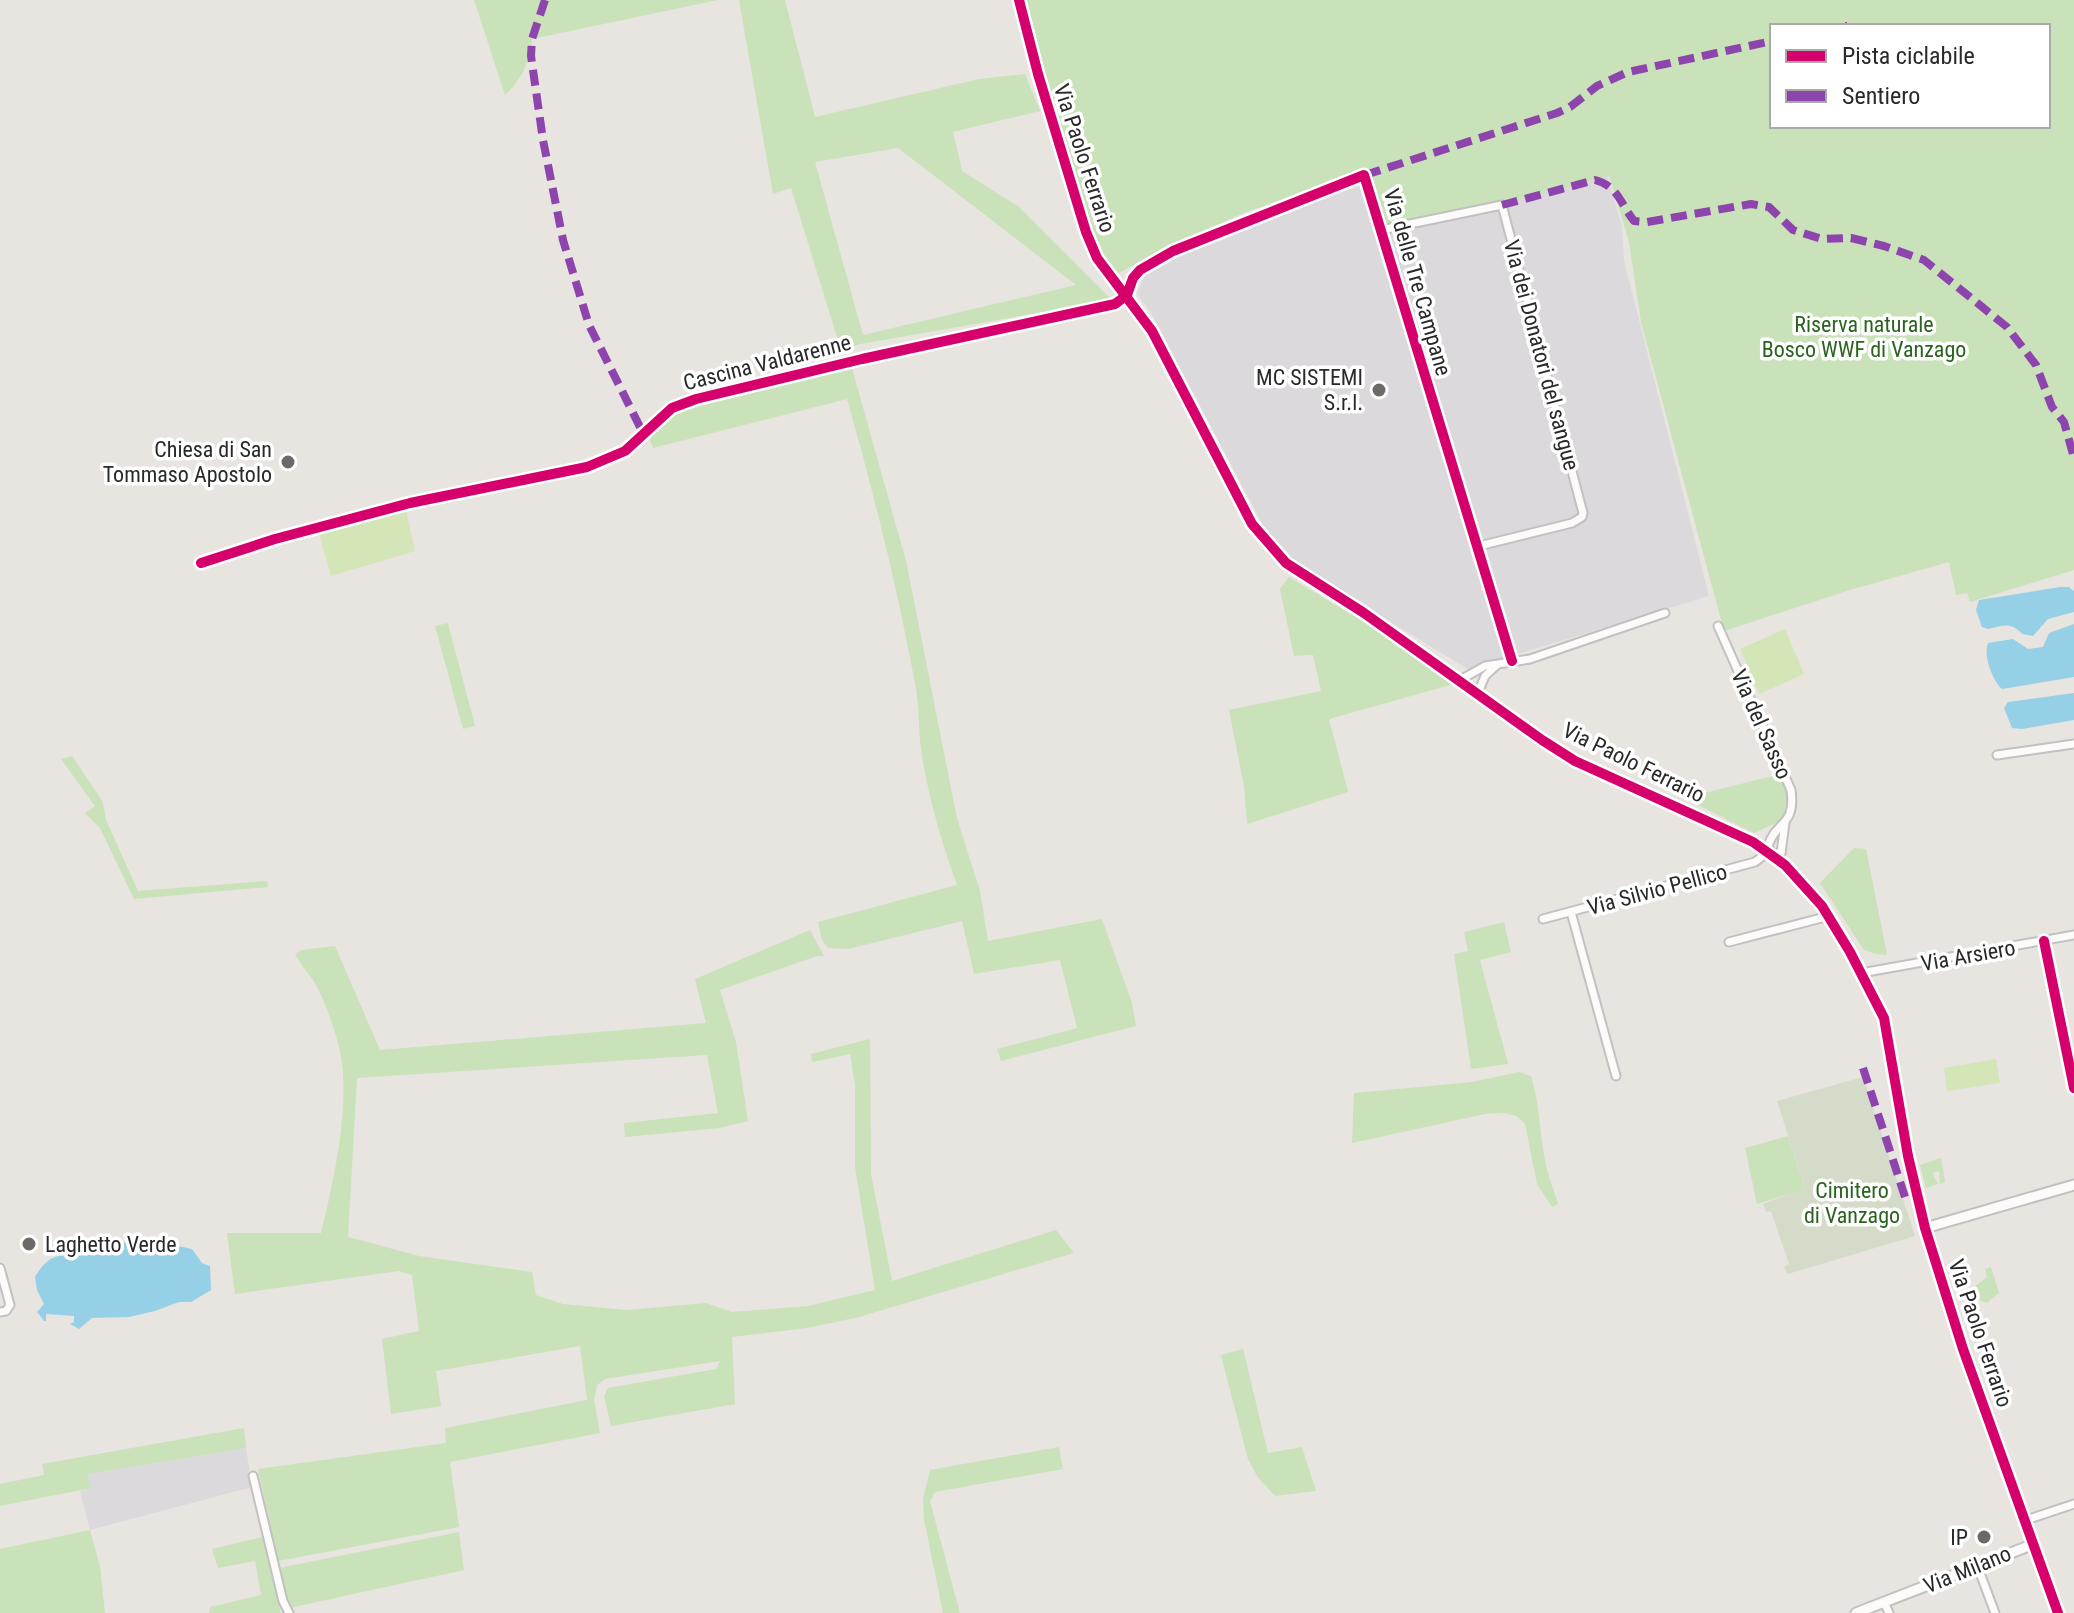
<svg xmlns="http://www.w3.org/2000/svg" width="2074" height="1613" viewBox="0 0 2074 1613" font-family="'Roboto Condensed',sans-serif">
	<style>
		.industrial { fill: #dbd9db }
		.green { fill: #c9e2ba; fill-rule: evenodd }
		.cemetery { fill: #d4dbc8 }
		.pitch { fill: #d4e5b7 }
		.water { fill: #96d0e6 }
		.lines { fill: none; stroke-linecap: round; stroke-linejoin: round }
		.minor-casing { stroke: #c2c0c1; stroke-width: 11 }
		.tertiary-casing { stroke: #c2c0c1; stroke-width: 13 }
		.minor { stroke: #fcfbfa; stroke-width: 7 }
		.tertiary { stroke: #fcfbfa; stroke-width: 9 }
		.quiet { stroke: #8e44ad; stroke-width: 8; stroke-dasharray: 16 8; stroke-linecap: butt }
		.cycleway-casing { stroke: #fff; stroke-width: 15 }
		.cycleway { stroke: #d6006c; stroke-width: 10 }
		.poi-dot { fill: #6c6a69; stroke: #fff; stroke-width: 3 }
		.labels { text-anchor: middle; stroke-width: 7; stroke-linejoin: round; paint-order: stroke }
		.street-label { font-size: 22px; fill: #292929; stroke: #fff }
		.park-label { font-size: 22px; fill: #2a631d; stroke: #fff }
		.poi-label { font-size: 22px; fill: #292929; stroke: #fff; text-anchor: end }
	</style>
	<rect width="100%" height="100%" fill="#e8e4e0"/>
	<g class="industrial">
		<polygon points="1372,174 1607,175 1622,226 1624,261 1709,596 1468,669 1295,564 1264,527 1150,311 1137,294 1147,269 1171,255 1356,182"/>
		<polygon points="246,1448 252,1487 90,1530 80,1491 91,1488 87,1474"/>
	</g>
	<g class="green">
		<path d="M474 0H718L532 39C530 60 522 80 505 95Z"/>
		<path d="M739 0H785L815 117 979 79 1025 74 1040 111 953 132 962 171 1019 207 1112 300 860 344 841 350 791 188 773 194ZM898 148 1076 285 863 335 815 162Z"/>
		<path d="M1020 0H2074V570L1970 602 1967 593 1956 595 1949 562 1850 590 1724 631 1641 322 1629 242 1609 176 1485 208 1382 229 1366 171 1246 212 1166 247 1110 278 1097 259ZM1772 26H2048V126H1772Z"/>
		<path d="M852 368 906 561 957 818 980 891 988 941 1102 919 1132 1003 1136 1026 1001 1061 997 1049 1077 1028 1060 960 974 974 962 921 848 949 828 948 822 940 818 922 957 885C942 843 929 800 922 756 918 732 920 708 915 683 897 587 874 493 847 399L653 448 648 434 676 412Z"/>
		<polygon points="1289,577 1372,627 1454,684 1329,719 1348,792 1247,824 1244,786 1229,710 1321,691 1313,655 1294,656 1280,589"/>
		<polygon points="448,623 475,726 463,729 435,626"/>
		<polygon points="72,756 103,802 106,820 138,891 267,881 268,887 134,899 100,828 85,813 95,806 61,759"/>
		<polygon points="1781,774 1788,795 1783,820 1754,833 1684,798"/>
		<polygon points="1854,848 1866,849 1887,955 1876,954 1864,950 1820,883"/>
		<polygon points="1504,922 1511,952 1480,960 1508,1064 1471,1069 1454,954 1468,951 1464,932"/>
		<path d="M810 930 824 956H817L720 990 736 1042 748 1121 720 1128 625 1137 624 1123 718 1113 707 1055 357 1078 348 1237 419 1256 532 1272 536 1295 563 1304 627 1310 706 1303 732 1312 808 1306 875 1290 855 1167V1085L850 1054 812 1062 811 1054 870 1039 871 1174 892 1281 1056 1230 1074 1253 859 1317 807 1328 732 1337 735 1404 611 1426 604 1396 608 1388 716 1369 720 1361 605 1379 597 1385 594 1399 600 1433 450 1462 459 1527 278 1561 258 1469 446 1443 445 1428 587 1400 580 1346 436 1371 441 1406 391 1414 382 1339 419 1331 412 1275 399 1271 235 1294 227 1233H321C334 1181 353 1095 338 1043 333 1024 325 1002 316 985 310 974 301 966 295 954L302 950 335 946 380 1050 706 1023 695 979Z"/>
		<path d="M1519 1072 1531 1076C1540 1103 1539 1132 1545 1160 1547 1175 1554 1190 1558 1204L1552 1207 1537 1184 1525 1124 1517 1116 1505 1113 1485 1114 1352 1143 1354 1093 1472 1082Z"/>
		<polygon points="1788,1136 1805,1189 1757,1204 1745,1148"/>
		<polygon points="1941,1158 1945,1182 1940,1184 1939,1171 1932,1173 1938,1184 1926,1188 1920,1165"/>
		<polygon points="1991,1267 1999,1293 1987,1303 1976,1299 1973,1288 1987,1277 1985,1269"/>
		<polygon points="1243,1349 1268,1453 1302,1447 1316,1491 1275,1496 1257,1476 1248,1459 1221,1355"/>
		<polygon points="244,1428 246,1448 87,1474 91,1488 0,1506 0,1484 44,1475 42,1464"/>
		<polygon points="1059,1447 1063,1469 935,1492 930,1501 960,1613 943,1613 924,1519 923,1498 930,1470"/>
		<polygon points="90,1530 100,1566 105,1613 0,1613 0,1549"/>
		<polygon points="459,1532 464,1570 289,1608 279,1568"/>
		<polygon points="262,1537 281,1613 209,1613 210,1607 261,1595 255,1561 218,1568 212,1549"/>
	</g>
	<polygon class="cemetery" points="1863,1077 1915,1236 1788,1274 1784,1267 1789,1264 1771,1211 1766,1212 1763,1204 1805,1188 1777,1101"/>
	<g class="pitch">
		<polygon points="406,510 415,551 331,576 319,534"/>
		<polygon points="1785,629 1804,674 1759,694 1740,649"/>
		<polygon points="1996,1059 2000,1083 1947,1091 1944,1068"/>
	</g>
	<g class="water">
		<path d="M2060 587H2069L2074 591V612L2048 619 2033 636 2022 634C2011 621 2002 626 1988 629L1982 627 1976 610 1979 600Z"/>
		<path d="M2074 624V677L2002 689C1992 680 1983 654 1988 643L2013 639 2028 649 2043 647 2049 633Z"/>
		<polygon points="2074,693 2074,720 2022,729 2012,728 2004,708 2008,702"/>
		<path d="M112 1240 148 1246 164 1243 192 1249 202 1263 210 1266 211 1290 191 1302H179L155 1311 129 1317 92 1318 79 1329 70 1324 74 1322V1316L46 1314V1321H44L37 1312 44 1304 37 1290 35 1277C43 1264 49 1256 66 1255L76 1244Z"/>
	</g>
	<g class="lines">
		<defs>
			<g id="minor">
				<polyline points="1381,230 1502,205 1583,513 1582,517 1572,523 1475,547"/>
				<polyline points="201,563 275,539 410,503 587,467 625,451 672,408 696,399 862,359 1115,304 1127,295 1133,278 1140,270 1173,251 1364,175 1512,661"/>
				<path d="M1718 626 1791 790C1796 827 1776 820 1768 846L1772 855 1781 852"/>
				<polyline points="1460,680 1485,666 1530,659 1665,613"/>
				<polyline points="1478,693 1485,676 1497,665"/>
				<polyline points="1997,755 2074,744"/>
				<polyline points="1781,853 1785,823"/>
				<polyline points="1571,912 1616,1076"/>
				<polyline points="1543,919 1755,862 1763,856 1766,851"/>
				<polyline points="2044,941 2074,1088"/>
				<polyline points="1729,942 1829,916"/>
				<polyline points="1861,973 2074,935"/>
				<polyline points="0,1268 10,1305 6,1311 0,1312"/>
				<polyline points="253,1476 283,1601 289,1613"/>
				<polyline points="2026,1520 2074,1504"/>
				<polyline points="2034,1544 2058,1613"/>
				<polyline points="1977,1565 1995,1613"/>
				<polyline points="1884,1602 1889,1613"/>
			</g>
			<g id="tertiary">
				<polyline points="1019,0 1038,74 1086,232 1097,258 1152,331 1252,524 1286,563 1364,613 1542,740 1575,761 1746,838 1785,865 1817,899 1850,952 1884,1018 1908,1156 1925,1228 1963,1349 2034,1544 1856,1613"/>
				<polyline points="1925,1228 2074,1185"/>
			</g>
		</defs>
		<use href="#minor" class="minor-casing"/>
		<use href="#tertiary" class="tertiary-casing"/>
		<use href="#minor" class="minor"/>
		<use href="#tertiary" class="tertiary"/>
		<g class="quiet">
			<polyline points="545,0 532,39 531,56 543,140 563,240 589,325 643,433"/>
			<polyline points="1845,26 1847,26"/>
			<polyline points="1365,175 1557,113 1570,107 1597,86 1628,72 1772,41"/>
			<path d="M1502 205 1595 180C1618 186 1620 203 1634 221L1647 222 1751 204 1769 207 1793 230 1822 239 1851 238 1884 246 1924 260 2007 327 2036 365 2052 407 2064 422 2074 458"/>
			<polyline points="1863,1068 1905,1197"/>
		</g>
		<defs>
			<g id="cycleway">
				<polyline points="1019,0 1038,74 1086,232 1097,258 1152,331 1252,524 1286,563 1364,613 1542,740 1575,761 1753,842 1785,865 1822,906 1850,952 1884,1018 1908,1156 1925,1228 1963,1349 2058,1613"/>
				<polyline points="201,563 275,539 410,503 587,467 625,451 672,408 696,399 862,359 1115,304 1127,295 1133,278 1140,270 1173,251 1364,175 1512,661"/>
				<polyline points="2044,941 2074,1088"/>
			</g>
		</defs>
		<use href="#cycleway" class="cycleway-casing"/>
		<use href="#cycleway" class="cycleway"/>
	</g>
	<g class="poi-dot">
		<circle cx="1379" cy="390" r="8"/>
		<circle cx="288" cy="462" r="8"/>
		<circle cx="29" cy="1244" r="8"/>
		<circle cx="1984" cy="1537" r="8"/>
	</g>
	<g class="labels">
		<g class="street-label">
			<text transform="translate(1085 158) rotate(72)" y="8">Via Paolo Ferrario</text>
			<text transform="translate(1418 282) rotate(74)" y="8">Via delle Tre Campane</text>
			<text transform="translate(1542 355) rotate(75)" y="8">Via dei Donatori del sangue</text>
			<text transform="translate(767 362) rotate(-14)" y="8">Cascina Valdarenne</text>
			<text transform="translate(1762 724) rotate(66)" y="8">Via del Sasso</text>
			<text transform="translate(1634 762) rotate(26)" y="8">Via Paolo Ferrario</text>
			<text transform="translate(1657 889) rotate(-15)" y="8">Via Silvio Pellico</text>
			<text transform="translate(1968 955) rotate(-10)" y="8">Via Arsiero</text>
			<text transform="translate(1981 1333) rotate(71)" y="8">Via Paolo Ferrario</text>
			<text transform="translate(1967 1569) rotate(-22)" y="8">Via Milano</text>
		</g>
		<g class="park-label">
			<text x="1864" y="332">Riserva naturale<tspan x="1864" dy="25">Bosco WWF di Vanzago</tspan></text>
			<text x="1852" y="1198">Cimitero<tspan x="1852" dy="25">di Vanzago</tspan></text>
		</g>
		<g class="poi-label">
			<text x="1363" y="385">MC SISTEMI<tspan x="1363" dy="25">S.r.l.</tspan></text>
			<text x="272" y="457">Chiesa di San<tspan x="272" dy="25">Tommaso Apostolo</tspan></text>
			<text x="45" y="1252" text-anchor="start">Laghetto Verde</text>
			<text x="1968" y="1545">IP</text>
		</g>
	</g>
	<rect x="1770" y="24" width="280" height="104" fill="#ffffff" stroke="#a9a9a9" stroke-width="2"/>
	<rect x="1786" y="50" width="40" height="12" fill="#d6006c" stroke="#a9a9a9" stroke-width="2"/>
	<text x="1842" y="64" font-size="24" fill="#292929">Pista ciclabile</text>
	<rect x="1786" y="90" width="40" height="12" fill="#8e44ad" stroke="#a9a9a9" stroke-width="2"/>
	<text x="1842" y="104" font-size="24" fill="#292929">Sentiero</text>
</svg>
